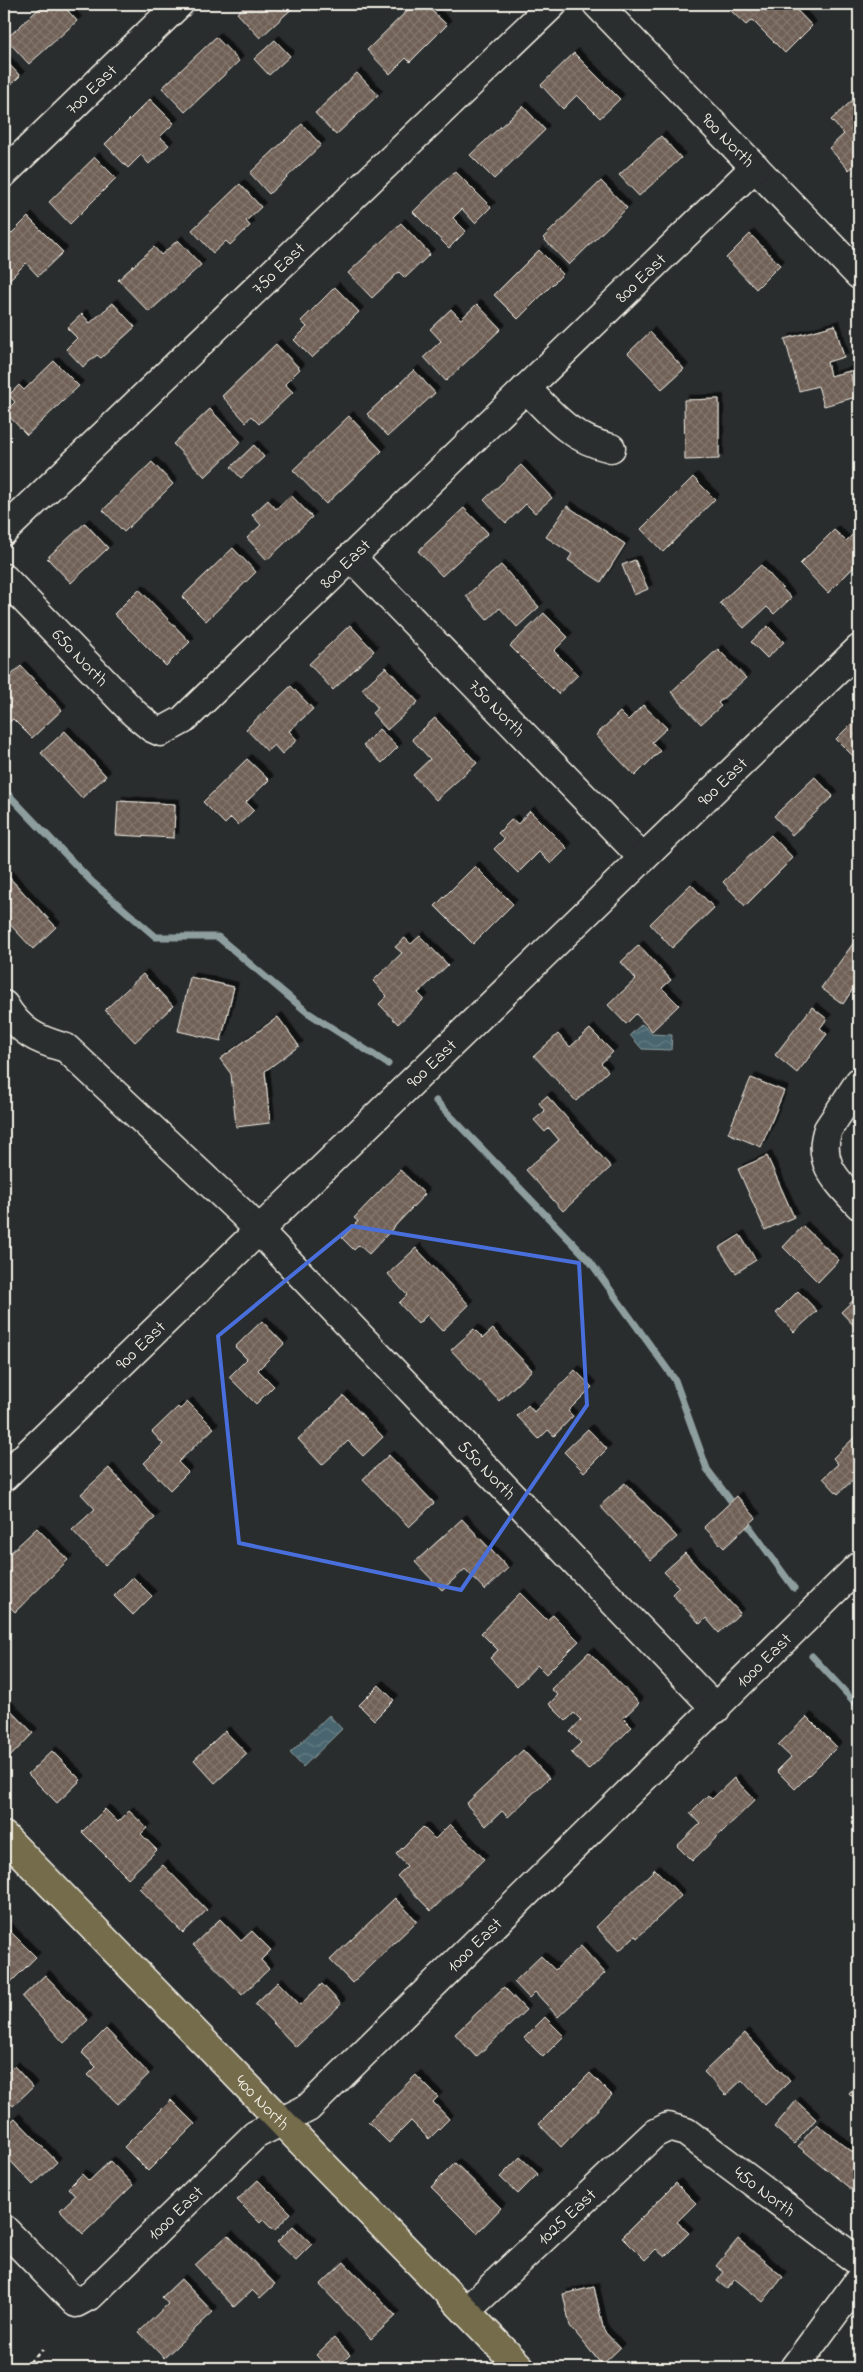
<svg xmlns="http://www.w3.org/2000/svg" width="863" height="2372" viewBox="0 0 863 2372" font-family="'Indie Flower',sans-serif">
	<style>
		.water { fill: url(#water-waves); stroke: #8e9e9f }
		.lines { fill: none; stroke-linecap: round; stroke-linejoin: round }
		.stream { stroke: #8e9e9f; stroke-width: 7 }
		.building { fill: url(#building-cross-hatch); stroke: #f4f1e8; filter: url(#shadow) }
		.minor-casing { stroke: #f4f1e8; stroke-width: 31 }
		.major-casing { stroke: #f4f1e8; stroke-width: 31 }
		.path { stroke: #f4f1e8; stroke-width: 3; stroke-dasharray: 4 4; stroke-linecap: butt }
		.minor { stroke: #2a2d2e; stroke-width: 28 }
		.major { stroke: #746c4b; stroke-width: 28 }
		.marked { fill: none; stroke: #486fdb; stroke-width: 4; stroke-linejoin: round }
		.labels { text-anchor: middle; stroke-width: 4; stroke-linejoin: round; paint-order: stroke }
		.street-label { font-size: 18px; fill: #f4f1e8; stroke: #2a2d2e }
	</style>
	<defs>
		<pattern id="water-waves" width="16" height="10" patternUnits="userSpaceOnUse" patternTransform="scale(1.25)"><rect width="16" height="10" fill="#4a666f"/><path d="M0 5q4-4 8 0t8 0" fill="none" stroke="#657c84"/></pattern>
		<pattern id="building-cross-hatch" width="8" height="8" patternUnits="userSpaceOnUse" patternTransform="scale(1.25)"><rect width="8" height="8" fill="#6f6056"/><path d="M0 0l8 8M0 8l8-8" fill="none" stroke="#84776e"/></pattern>
		<filter id="shadow"><feDropShadow dx="4.5" dy="-4.5" stdDeviation="0" flood-color="#0009"/></filter>
	</defs>
	<rect width="100%" height="100%" fill="#2a2d2e"/>
	<filter id="ink" filterUnits="userSpaceOnUse"><feTurbulence type="fractalNoise" baseFrequency=".02" numOctaves="2"/><feDisplacementMap in="SourceGraphic" scale="10" xChannelSelector="R" yChannelSelector="G"/><feConvolveMatrix kernelMatrix="1 2 1 2 8 2 1 2 1" color-interpolation-filters="sRGB"/></filter>
	<g filter="url(#ink)">
		<g class="water">
			<polygon points="642,1024 652,1034 672,1035 671,1050 642,1049 630,1035"/>
			<polygon points="329,1715 342,1729 303,1767 290,1753"/>
		</g>
		<g class="lines">
			<g class="stream">
				<polyline points="4,790 92,882 156,937 218,937 307,1012 388,1064"/>
				<polyline points="436,1101 589,1260 675,1380 707,1469 737,1509"/>
				<polyline points="743,1518 794,1588"/>
				<polyline points="812,1656 859,1707"/>
			</g>
		</g>
		<g class="building">
			<polygon points="44,4 62,4 77,21 29,64 6,39"/>
			<polygon points="247,4 297,4 260,38 237,13"/>
			<polygon points="414,4 425,4 447,25 410,62 406,58 390,74 367,50"/>
			<polygon points="734,4 791,4 812,26 785,53 752,20 746,25 729,9"/>
			<polygon points="216,37 239,61 185,112 162,88"/>
			<polygon points="275,40 290,56 269,75 254,59"/>
			<polygon points="574,53 620,99 600,118 577,95 563,109 541,85"/>
			<polygon points="4,59 20,76 4,91"/>
			<polygon points="357,73 378,95 336,135 315,113"/>
			<polygon points="859,94 859,137 858,139 859,161 849,170 829,148 844,134 831,120"/>
			<polygon points="150,99 174,123 160,137 169,145 149,164 141,155 128,168 105,144"/>
			<polygon points="523,106 545,130 494,179 470,155"/>
			<polygon points="302,124 321,145 269,194 250,173"/>
			<polygon points="661,136 681,158 639,196 619,175"/>
			<polygon points="95,157 116,178 70,224 49,202"/>
			<polygon points="455,171 491,207 475,223 462,209 453,218 466,231 449,248 413,212"/>
			<polygon points="601,181 627,208 569,265 543,238"/>
			<polygon points="240,184 261,207 246,221 250,226 230,245 226,241 213,253 192,230"/>
			<polygon points="28,217 63,252 38,276 26,263 5,284 4,241"/>
			<polygon points="401,223 430,254 405,278 399,272 372,298 348,273"/>
			<polygon points="750,234 780,265 756,289 726,258"/>
			<polygon points="178,240 201,265 149,312 118,280 154,247 161,255"/>
			<polygon points="539,250 563,274 518,319 494,295"/>
			<polygon points="335,287 359,312 312,358 294,340 307,327 301,321"/>
			<polygon points="113,303 135,327 101,358 97,355 83,367 66,349 77,338 67,328 82,314 90,323"/>
			<polygon points="477,304 501,329 446,381 424,357 441,341 430,329 451,309 461,319"/>
			<polygon points="835,325 844,357 827,362 830,376 850,371 856,397 824,406 818,386 799,391 785,339"/>
			<polygon points="650,332 684,369 662,389 628,353"/>
			<polygon points="276,344 300,369 285,384 293,392 259,424 251,416 246,422 222,396"/>
			<polygon points="54,361 79,386 27,435 5,412 15,402 9,395 19,385 24,390"/>
			<polygon points="414,370 435,393 388,436 367,414"/>
			<polygon points="719,399 719,459 685,460 684,400"/>
			<polygon points="210,409 241,442 205,477 173,444"/>
			<polygon points="349,416 382,451 326,504 293,470"/>
			<polygon points="254,445 264,457 241,478 231,467"/>
			<polygon points="152,462 173,484 124,532 103,510"/>
			<polygon points="521,465 552,498 535,513 526,504 506,523 484,500"/>
			<polygon points="693,477 715,499 663,552 641,529"/>
			<polygon points="291,495 312,517 267,560 247,538 261,525 252,515 268,500 276,509"/>
			<polygon points="567,506 625,544 601,582 568,560 572,554 546,537"/>
			<polygon points="464,508 488,533 442,576 418,551"/>
			<polygon points="85,523 108,548 71,583 47,558"/>
			<polygon points="859,528 859,562 828,593 800,564 834,530 846,541"/>
			<polygon points="233,548 256,572 206,621 182,597"/>
			<polygon points="635,560 648,589 634,595 622,565"/>
			<polygon points="501,565 539,607 517,627 500,608 487,620 466,596"/>
			<polygon points="761,565 791,598 774,614 767,607 744,628 720,603"/>
			<polygon points="139,589 190,642 166,666 114,614"/>
			<polygon points="544,613 568,637 554,651 578,675 558,694 510,646"/>
			<polygon points="350,625 374,651 333,690 309,664"/>
			<polygon points="768,626 784,642 767,658 751,642"/>
			<polygon points="718,649 746,678 718,703 721,706 701,724 671,692"/>
			<polygon points="21,666 62,710 32,738 13,719 5,726 4,724 4,682"/>
			<polygon points="386,667 418,702 387,730 372,713 378,708 362,689"/>
			<polygon points="291,686 313,709 289,731 297,740 282,754 274,745 267,751 246,729"/>
			<polygon points="643,705 667,728 652,742 660,751 635,776 596,735 620,712 628,720"/>
			<polygon points="859,716 859,762 836,739"/>
			<polygon points="435,718 477,763 436,800 413,775 430,759 412,739"/>
			<polygon points="379,729 398,747 382,763 363,745"/>
			<polygon points="65,731 106,776 82,798 41,753"/>
			<polygon points="247,759 269,780 246,802 254,810 238,825 231,818 225,824 203,802"/>
			<polygon points="815,777 833,796 792,835 774,816"/>
			<polygon points="118,801 175,804 174,838 116,835"/>
			<polygon points="530,811 567,848 551,864 539,852 518,873 494,849 504,839 498,833 512,819 518,824"/>
			<polygon points="771,835 793,858 745,906 723,882"/>
			<polygon points="475,866 513,904 473,944 435,906"/>
			<polygon points="7,875 56,927 33,949 4,918 4,878"/>
			<polygon points="691,884 714,908 672,948 650,924"/>
			<polygon points="420,936 448,965 418,993 424,999 398,1024 379,1004 387,996 373,981 402,953 395,947 405,938 411,944"/>
			<polygon points="857,938 859,939 859,980 843,1004 821,988"/>
			<polygon points="639,945 671,980 662,988 679,1005 652,1031 636,1014 626,1024 608,1005 636,979 621,962"/>
			<polygon points="143,974 173,1006 135,1042 105,1010"/>
			<polygon points="190,977 234,987 221,1041 178,1031"/>
			<polygon points="812,1007 827,1019 820,1028 827,1034 797,1073 775,1055"/>
			<polygon points="278,1017 299,1046 265,1071 270,1123 236,1127 231,1074 220,1059"/>
			<polygon points="590,1029 613,1052 601,1063 608,1071 576,1101 534,1056 558,1034 570,1047"/>
			<polygon points="751,1078 784,1091 761,1147 728,1133"/>
			<polygon points="547,1096 611,1167 563,1211 526,1170 559,1140 549,1128 545,1132 534,1120 545,1111 539,1103"/>
			<polygon points="767,1156 794,1217 765,1230 738,1169"/>
			<polygon points="400,1170 425,1194 369,1254 359,1245 354,1250 342,1238 358,1221 354,1218"/>
			<polygon points="803,1226 839,1260 818,1282 783,1247"/>
			<polygon points="740,1235 756,1260 736,1273 719,1248"/>
			<polygon points="416,1248 469,1305 442,1331 427,1315 418,1324 399,1303 407,1295 388,1274"/>
			<polygon points="798,1291 817,1311 794,1332 776,1313"/>
			<polygon points="859,1295 859,1331 841,1312"/>
			<polygon points="262,1321 284,1344 258,1370 274,1386 256,1404 229,1377 247,1359 235,1347"/>
			<polygon points="474,1329 483,1338 493,1329 532,1370 499,1401 451,1350"/>
			<polygon points="575,1370 592,1387 568,1411 573,1416 554,1436 548,1430 539,1439 517,1416 528,1405 534,1412"/>
			<polygon points="344,1396 383,1437 363,1456 348,1441 322,1465 298,1439"/>
			<polygon points="188,1402 214,1428 178,1462 188,1472 170,1490 144,1463 163,1444 152,1432 178,1407 180,1409"/>
			<polygon points="588,1429 607,1449 584,1472 564,1452"/>
			<polygon points="859,1433 859,1474 838,1494 823,1478 838,1464 833,1458"/>
			<polygon points="389,1455 434,1503 409,1527 363,1479"/>
			<polygon points="109,1468 155,1518 105,1565 72,1530 95,1509 81,1494"/>
			<polygon points="625,1483 677,1537 651,1560 600,1506"/>
			<polygon points="737,1496 756,1518 724,1548 704,1527"/>
			<polygon points="462,1519 508,1568 485,1590 465,1569 442,1590 415,1562"/>
			<polygon points="37,1528 68,1560 15,1612 4,1601 4,1554 7,1556"/>
			<polygon points="685,1553 740,1613 719,1633 706,1618 700,1624 672,1594 679,1587 664,1572"/>
			<polygon points="133,1577 152,1596 133,1615 114,1596"/>
			<polygon points="520,1593 547,1620 553,1615 579,1641 546,1674 537,1665 517,1686 490,1658 498,1650 481,1633"/>
			<polygon points="589,1652 639,1703 623,1718 632,1727 588,1770 571,1752 581,1743 570,1732 581,1720 574,1713 566,1721 549,1704 558,1695 551,1689"/>
			<polygon points="379,1685 394,1700 374,1720 359,1705"/>
			<polygon points="4,1703 33,1733 9,1758 4,1753"/>
			<polygon points="807,1717 837,1747 795,1789 777,1771 791,1757 778,1745"/>
			<polygon points="225,1731 247,1754 215,1783 194,1760"/>
			<polygon points="523,1750 549,1778 508,1817 502,1811 486,1826 466,1804"/>
			<polygon points="52,1751 81,1780 57,1803 28,1774"/>
			<polygon points="734,1778 755,1800 692,1861 677,1846 700,1824 690,1813 708,1795 712,1799"/>
			<polygon points="105,1809 118,1822 129,1811 147,1828 141,1834 157,1850 128,1878 82,1832"/>
			<polygon points="450,1824 484,1859 431,1911 397,1876 407,1866 396,1854 423,1827 435,1839"/>
			<polygon points="163,1865 207,1910 183,1933 139,1888"/>
			<polygon points="655,1869 681,1896 637,1938 635,1936 619,1951 596,1927"/>
			<polygon points="395,1898 417,1921 352,1983 330,1960"/>
			<polygon points="220,1919 241,1941 252,1931 271,1950 261,1960 269,1969 242,1995 193,1945"/>
			<polygon points="4,1925 36,1957 4,1989"/>
			<polygon points="581,1946 605,1973 558,2017 535,1992 529,1998 514,1982 541,1956 555,1970"/>
			<polygon points="45,1975 88,2020 64,2043 22,1997"/>
			<polygon points="278,1982 300,2005 322,1984 341,2004 296,2047 255,2004"/>
			<polygon points="504,1987 526,2010 476,2057 455,2034"/>
			<polygon points="545,2017 564,2036 543,2057 524,2038"/>
			<polygon points="106,2029 149,2074 118,2104 88,2075 96,2067 82,2053"/>
			<polygon points="745,2033 790,2081 765,2105 742,2080 726,2095 704,2072"/>
			<polygon points="14,2066 33,2087 13,2106 4,2097 4,2076"/>
			<polygon points="590,2073 612,2095 561,2147 539,2124"/>
			<polygon points="416,2075 438,2097 433,2102 449,2119 429,2139 411,2121 389,2143 368,2122"/>
			<polygon points="859,2082 859,2103 849,2093"/>
			<polygon points="171,2100 195,2124 148,2171 124,2147"/>
			<polygon points="796,2101 816,2119 794,2144 774,2127"/>
			<polygon points="15,2118 57,2162 33,2185 4,2154 4,2128"/>
			<polygon points="817,2124 859,2157 859,2180 852,2190 798,2146"/>
			<polygon points="520,2157 538,2174 518,2194 500,2177"/>
			<polygon points="110,2161 133,2185 83,2234 60,2210 75,2196 68,2188 82,2174 89,2181"/>
			<polygon points="455,2163 501,2208 477,2233 431,2187"/>
			<polygon points="258,2180 291,2213 274,2231 263,2220 260,2223 237,2200"/>
			<polygon points="676,2183 696,2203 677,2222 689,2233 665,2257 656,2249 645,2260 622,2237"/>
			<polygon points="293,2226 312,2244 296,2260 277,2242"/>
			<polygon points="228,2235 275,2284 260,2298 252,2290 234,2307 195,2265"/>
			<polygon points="738,2239 783,2277 763,2302 735,2279 727,2289 717,2281 724,2272 716,2266"/>
			<polygon points="344,2262 396,2316 371,2339 320,2285"/>
			<polygon points="181,2279 213,2312 164,2358 139,2332 168,2304 162,2297"/>
			<polygon points="594,2287 604,2331 620,2348 602,2365 570,2326 563,2294"/>
			<polygon points="334,2338 350,2355 336,2368 328,2368 316,2355"/>
		</g>
		<g class="lines">
			<defs>
				<g id="minor">
					<path id="s1" d="M597 4 859 275"/>
					<path id="s2" d="M4 173 179 4"/>
					<path d="M526 388C553 416 571 439 611 448"/>
					<path id="s3" d="M4 531 553 4"/>
					<path id="s4" d="M351 557 643 858"/>
					<path id="s5" d="M4 578 135 714 152 728 161 732 183 720 755 167"/>
					<path id="s6" d="M4 1005C20 1032 37 1040 66 1048L243 1214 716 1709"/>
					<path d="M859 1082 828 1129C816 1163 838 1182 859 1205"/>
					<path id="s7" d="M4 1477 859 649"/>
					<path id="s8" d="M4 2229 76 2303 91 2295 255 2135 308 2108 859 1566"/>
					<path id="s9" d="M466 2311 654 2134 668 2127 686 2132 859 2262"/>
					<polyline points="794,2368 859,2280"/>
				</g>
				<g id="major">
					<path id="s10" d="M4 1836 521 2368"/>
				</g>
			</defs>
			<use href="#minor" class="minor-casing"/>
			<use href="#major" class="major-casing"/>
			<polyline class="path" points="24,2368 43,2349"/>
			<use href="#minor" class="minor"/>
			<use href="#major" class="major"/>
		</g>
	</g>
	<path class="marked" d="M352 1226 579 1263 587 1405 461 1590 239 1543 218 1336Z"/>
	<g class="labels">
		<g class="street-label">
			<text dy="6" stroke="none"><textPath href="#s2" startOffset="121">700 East</textPath></text>
			<text dy="6" stroke="none"><textPath href="#s1" startOffset="189">900 North</textPath></text>
			<text dy="6" stroke="none"><textPath href="#s3" startOffset="380">750 East</textPath></text>
			<text dy="6" stroke="none"><textPath href="#s5" startOffset="882">800 East</textPath></text>
			<text dy="6" stroke="none"><textPath href="#s5" startOffset="471">800 East</textPath></text>
			<text dy="6" stroke="none"><textPath href="#s5" startOffset="110">650 North</textPath></text>
			<text dy="6" stroke="none"><textPath href="#s4" startOffset="210">750 North</textPath></text>
			<text dy="6" stroke="none"><textPath href="#s7" startOffset="1000">900 East</textPath></text>
			<text dy="6" stroke="none"><textPath href="#s7" startOffset="595">900 East</textPath></text>
			<text dy="6" stroke="none"><textPath href="#s7" startOffset="190">900 East</textPath></text>
			<text dy="6" stroke="none"><textPath href="#s6" startOffset="674">550 North</textPath></text>
			<text dy="6" stroke="none"><textPath href="#s8" startOffset="1048">1000 East</textPath></text>
			<text dy="6" stroke="none"><textPath href="#s8" startOffset="642">1000 East</textPath></text>
			<text dy="6" stroke="none"><textPath href="#s10" startOffset="371">400 North</textPath></text>
			<text dy="6" stroke="none"><textPath href="#s9" startOffset="391">450 North</textPath></text>
			<text dy="6" stroke="none"><textPath href="#s8" startOffset="238">1000 East</textPath></text>
			<text dy="6" stroke="none"><textPath href="#s9" startOffset="138">1025 East</textPath></text>
		</g>
	</g>
	<rect width="863" height="2372" fill="none" stroke="#2a2d2e" stroke-width="20"/>
	<rect x="10" y="10" width="843" height="2352" fill="none" stroke="#f4f1e8" stroke-width="2" filter="url(#ink)"/>
</svg>
